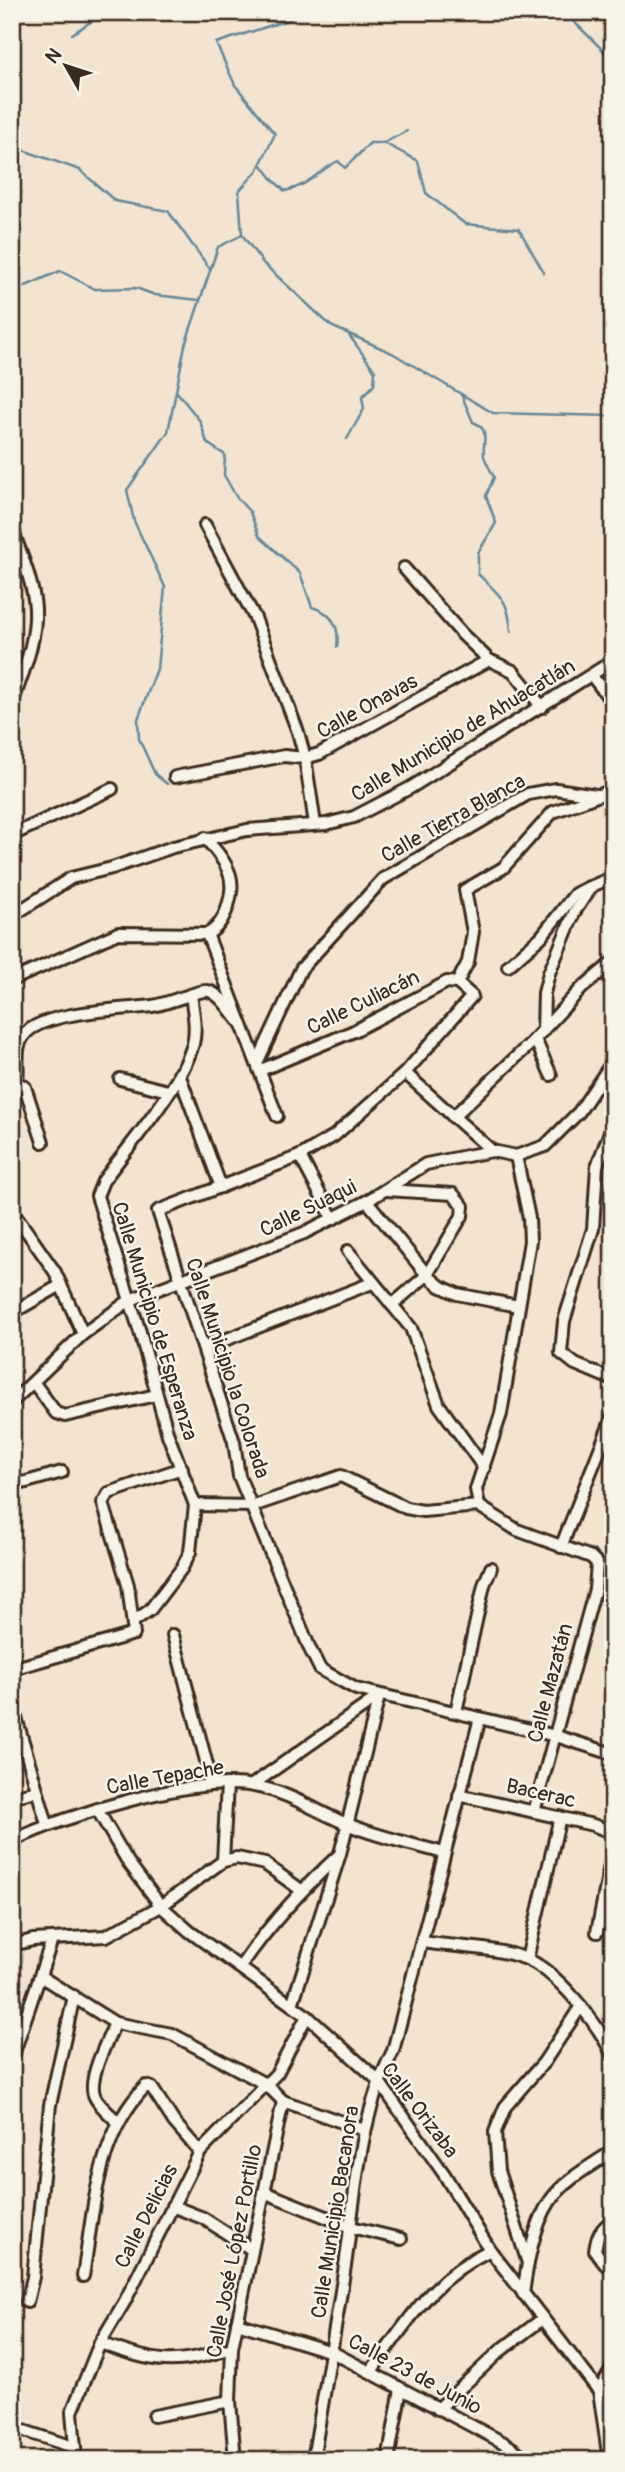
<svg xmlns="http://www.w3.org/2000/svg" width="625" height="2472" viewBox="0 0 625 2472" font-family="Pangolin,sans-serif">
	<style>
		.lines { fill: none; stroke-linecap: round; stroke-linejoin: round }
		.stream { stroke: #688696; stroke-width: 2.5 }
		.minor-casing { stroke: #3b2a1e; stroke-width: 16 }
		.minor { stroke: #f7f3e8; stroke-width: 10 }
		.labels { text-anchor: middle; stroke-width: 5; stroke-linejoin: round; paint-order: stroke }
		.street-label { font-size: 21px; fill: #3b2a1e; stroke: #f7f3e8 }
	</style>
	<rect width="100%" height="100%" fill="#f2e4d0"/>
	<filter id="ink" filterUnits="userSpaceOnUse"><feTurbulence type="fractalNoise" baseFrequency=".0143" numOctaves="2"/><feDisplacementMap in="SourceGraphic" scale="14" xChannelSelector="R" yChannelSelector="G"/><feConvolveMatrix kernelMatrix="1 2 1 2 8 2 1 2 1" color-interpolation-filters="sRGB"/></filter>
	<g filter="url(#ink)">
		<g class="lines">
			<g class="stream">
				<polyline points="564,12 613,60"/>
				<polyline points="506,17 508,12"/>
				<polyline points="72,34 106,12"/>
				<polyline points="384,143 418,161 426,193 465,224 519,229 544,273"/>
				<polyline points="12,153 17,148 80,170 115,201 168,211 210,269"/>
				<path d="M261 164 274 181 285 191C307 187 318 171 338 161L345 168 370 143H384L407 131"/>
				<polyline points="243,236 263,263 331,326 392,353 493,413 613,416"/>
				<polyline points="12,292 60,271 95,289 136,288 155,295 199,300"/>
				<path d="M177 392 200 421 207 443 225 455 224 475 237 498 250 512 259 536 300 573 312 607C333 613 340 627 337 647"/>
				<path d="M461 394 473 422C491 429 482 441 484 456 486 463 491 471 494 477L486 496 496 523 478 553V574C500 596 508 598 511 631"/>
				<polyline points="347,439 364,409 362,397 374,385 375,371 349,335"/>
				<polyline points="167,784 155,774 139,739 138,719 157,669 165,587 134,521 127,490 168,432 185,345 218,247 242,235 239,191 257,171 275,134 235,85 216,43 291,19 290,12"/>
			</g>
			<defs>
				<g id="minor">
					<polyline points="205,525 255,618 298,732 305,758 315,824"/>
					<path d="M12 529C21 554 33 582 35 608 37 641 22 674 12 704"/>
					<polyline points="404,568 462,634 489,660 513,671 542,707"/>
					<polyline points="592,676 613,703"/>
					<polyline points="175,777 284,756 305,758 319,754 489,660"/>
					<polyline points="12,835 112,789"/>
					<path d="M205 838C214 848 223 858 228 870 237 889 226 925 207 934"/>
					<polyline points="12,916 71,878 112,868 173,847 247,830 326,824 354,817 410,788 613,661"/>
					<polyline points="508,966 541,937 575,894 589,887"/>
					<polyline points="12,980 118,933 207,934 277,1116"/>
					<polyline points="457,983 468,962 473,932 465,890 503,868 553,812 613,790"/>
					<polyline points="543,1031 544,993 549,973 575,911 592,886 613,877"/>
					<polyline points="535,1039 551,1075"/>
					<polyline points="258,1061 301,969 383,879 528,794 556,789 596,795"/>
					<polyline points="261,1070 354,1031 447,982 457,983 472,996 405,1073 334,1136 300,1156 158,1211 234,1442 239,1476 310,1649 320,1669 356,1689 556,1736 613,1754"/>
					<polyline points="405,1073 492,1151"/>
					<polyline points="179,1074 221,1187"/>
					<polyline points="120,1079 168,1091"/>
					<polyline points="18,1083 25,1087 43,1142"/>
					<path d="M12 1094C25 1075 9 1051 26 1033 47 1011 121 1010 152 1006 165 1005 201 989 208 991 221 994 230 1011 239 1021"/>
					<polyline points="453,1117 531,1043 582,988 613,962"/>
					<polyline points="613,1124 597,1166 593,1229 564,1321 561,1353 575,1364 613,1380"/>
					<polyline points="300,1156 333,1219"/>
					<polyline points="386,1190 453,1194 463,1206 462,1216 427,1275 392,1305"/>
					<polyline points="367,1201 427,1275 440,1286 457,1294 518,1306"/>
					<polyline points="12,1210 55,1272 83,1334"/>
					<polyline points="348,1251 411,1328 439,1405 484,1468"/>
					<polyline points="12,1313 61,1285"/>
					<polyline points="204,1348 372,1283"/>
					<polyline points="34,1383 56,1413 65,1416 156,1395"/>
					<polyline points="12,1402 83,1334 130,1300 304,1233 367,1201 426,1164 492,1151 516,1156 545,1146 579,1112 613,1061"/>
					<polyline points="12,1486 62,1472"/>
					<polyline points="195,1505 253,1506 341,1476 406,1508 423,1511 479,1506 517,1530 591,1557 597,1563 595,1589 534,1812"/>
					<polyline points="479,1506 476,1489 501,1414 530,1241 529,1218 516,1156"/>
					<polyline points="561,1547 613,1416"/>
					<path d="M134 1621 150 1610 182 1568 190 1552 195 1505 168 1435 140 1332 97 1196 103 1181C130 1144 181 1087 193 1044 197 1028 193 1010 191 995"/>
					<polyline points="173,1635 212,1784"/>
					<polyline points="12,1669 134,1634 128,1585 103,1503 109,1493 182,1468"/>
					<polyline points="12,1704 47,1824"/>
					<polyline points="456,1712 484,1585 491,1568"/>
					<polyline points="252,1785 379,1696"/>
					<polyline points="459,1795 593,1825 613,1833"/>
					<polyline points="12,1797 37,1791"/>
					<polyline points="97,1809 128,1862 161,1906 189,1931 307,2016 378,2080 444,2174 490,2250 599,2391 609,2460"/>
					<path d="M12 1841C65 1815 198 1775 254 1786 289 1792 315 1811 347 1824 378 1837 412 1844 444 1853"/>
					<polyline points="223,1861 227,1784"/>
					<polyline points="597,1932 613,1850"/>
					<path d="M422 1942C455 1947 493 1947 524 1958 557 1970 599 2025 613 2056"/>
					<polyline points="12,1945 33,1940 106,1936 161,1906 223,1861 237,1858 265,1864 301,1890"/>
					<polyline points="527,1959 560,1817"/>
					<path d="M241 1966C269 1925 301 1890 338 1856"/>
					<polyline points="40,1976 115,2023 172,2034 267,2085 283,2101 364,2130"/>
					<polyline points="292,2005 340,1854 379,1696"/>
					<path d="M115 2023C108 2040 86 2080 95 2097 99 2106 111 2115 118 2122"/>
					<polyline points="12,2058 52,1940"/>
					<polyline points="264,2192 351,2227 401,2239"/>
					<polyline points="172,2206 203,2218 251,2249"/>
					<path d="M613 2220C600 2229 597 2236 595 2251L605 2264 613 2267"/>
					<polyline points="528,2263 498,2171 495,2132 505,2107 544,2062 581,2006"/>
					<path d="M83 2276C94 2211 96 2136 146 2086L152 2088 174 2122 200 2152"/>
					<path d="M523 2294C527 2265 533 2227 550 2201 564 2180 592 2165 613 2151"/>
					<polyline points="27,2302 33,2277 50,2105 74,1996"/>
					<polyline points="237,2323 332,2352 506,2444 529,2460"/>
					<path d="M100 2343C158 2364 173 2366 232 2348"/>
					<path d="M371 2371C409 2320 431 2279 490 2250"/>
					<polyline points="599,2391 613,2367"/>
					<polyline points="438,2409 500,2351 541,2320"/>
					<polyline points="154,2416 230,2401"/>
					<polyline points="12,2427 73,2447"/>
					<polyline points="76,2460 72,2412 100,2343 125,2301 200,2152 277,2073 307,2016"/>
					<polyline points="235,2460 230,2401 232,2348 283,2101"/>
					<path d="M313 2460C324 2393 336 2326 346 2259 356 2187 360 2116 393 2051L480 1718"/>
					<polyline points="388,2460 401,2389"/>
				</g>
			</defs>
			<use href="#minor" class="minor-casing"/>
			<use href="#minor" class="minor"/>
		</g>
	</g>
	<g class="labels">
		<g class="street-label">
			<text transform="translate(367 706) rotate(-29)" y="7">Calle Onavas</text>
			<text transform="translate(463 730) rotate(-31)" y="7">Calle Municipio de Ahuacatlán</text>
			<text transform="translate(453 818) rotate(-29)" y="7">Calle Tierra Blanca</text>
			<text transform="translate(363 1002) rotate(-26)" y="7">Calle Culiacán</text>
			<text transform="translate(308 1208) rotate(-26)" y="7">Calle Suaqui</text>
			<text transform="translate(155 1321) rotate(73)" y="7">Calle Municipio de Esperanza</text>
			<text transform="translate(228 1368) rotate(72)" y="7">Calle Municipio la Colorada</text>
			<text transform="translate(550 1683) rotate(-75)" y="7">Calle Mazatán</text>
			<text transform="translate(165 1777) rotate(-10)" y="7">Calle Tepache</text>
			<text transform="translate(541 1793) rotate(13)" y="7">Bacerac</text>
			<text transform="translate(420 2110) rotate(53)" y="7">Calle Orizaba</text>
			<text transform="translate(335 2212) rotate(-81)" y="7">Calle Municipio Bacanora</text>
			<text transform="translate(146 2216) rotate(-63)" y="7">Calle Delicias</text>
			<text transform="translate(234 2251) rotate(-79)" y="7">Calle José López Portillo</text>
			<text transform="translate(415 2374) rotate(28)" y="7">Calle 23 de Junio</text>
		</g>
	</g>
	<rect width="625" height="2472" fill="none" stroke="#f7f3e8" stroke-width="42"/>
	<rect x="21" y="21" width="583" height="2430" fill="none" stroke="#3b2a1e" stroke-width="2.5" filter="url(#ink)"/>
	<g transform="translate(66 66) rotate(309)" stroke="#f7f3e8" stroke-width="5" paint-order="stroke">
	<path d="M0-5L12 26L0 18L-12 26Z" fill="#3b2a1e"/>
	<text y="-10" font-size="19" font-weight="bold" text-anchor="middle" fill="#3b2a1e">N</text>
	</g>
</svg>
